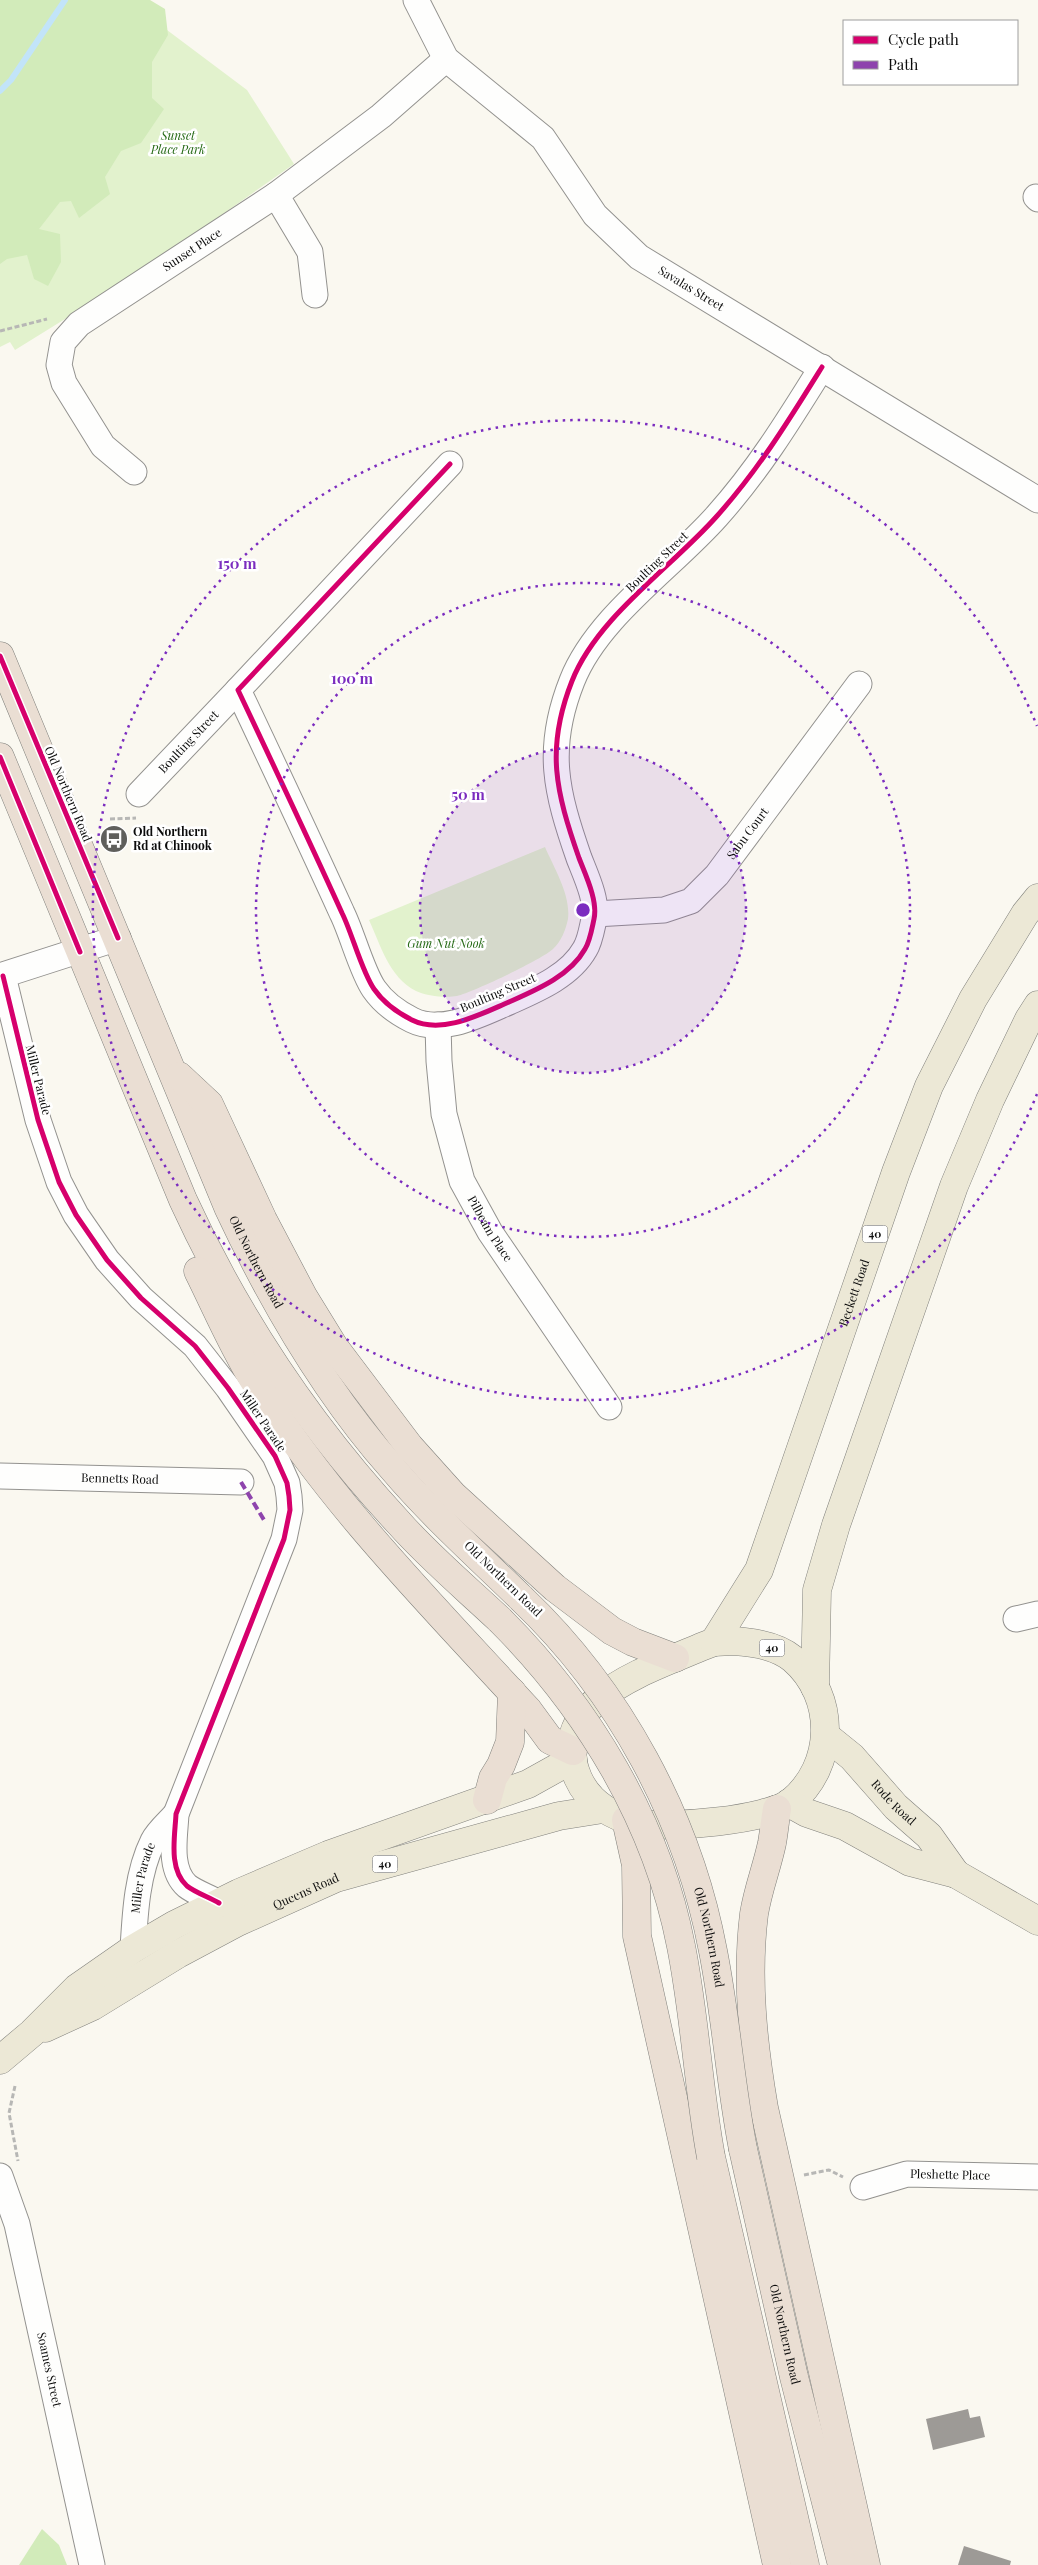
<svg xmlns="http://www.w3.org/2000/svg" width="1038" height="2565" viewBox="0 0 1038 2565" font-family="'Playfair Display',serif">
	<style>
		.green { fill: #e2f2cd }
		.forest { fill: #d2ebba }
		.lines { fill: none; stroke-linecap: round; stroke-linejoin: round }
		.stream { stroke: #c2e4f9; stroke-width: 6 }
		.building { fill: #9d9a96 }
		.minor-casing { stroke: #93928f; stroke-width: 27 }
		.major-casing { stroke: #80807c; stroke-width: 29 }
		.highway-casing { stroke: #80807c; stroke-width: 29 }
		.path { stroke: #b7b7b5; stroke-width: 3; stroke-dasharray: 5 2.5; stroke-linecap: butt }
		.minor { stroke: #fefefd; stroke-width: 25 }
		.major { stroke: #ece8d6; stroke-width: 28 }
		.highway { stroke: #eaded3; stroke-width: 28 }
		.highway-bridge-casing { stroke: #80807c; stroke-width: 29; stroke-linecap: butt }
		.highway-bridge { stroke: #eaded3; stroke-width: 28 }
		.quiet { stroke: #8e44ad; stroke-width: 4; stroke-dasharray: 8 4; stroke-linecap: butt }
		.cycleway-casing { stroke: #fff; stroke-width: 8 }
		.cycleway { stroke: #d6006c; stroke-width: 5 }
		.ring { fill: none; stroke: #7b2cbf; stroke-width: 2.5; stroke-dasharray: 2.5 5 }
		.labels { text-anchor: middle; stroke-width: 5; stroke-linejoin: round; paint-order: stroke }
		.shield { fill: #fff; stroke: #555; stroke-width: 1 }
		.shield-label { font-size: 11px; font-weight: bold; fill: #0c0c0c }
		.park-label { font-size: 12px; font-style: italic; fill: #266a16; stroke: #fff }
		.street-label { font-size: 12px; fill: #0c0c0c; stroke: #fff }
		.poi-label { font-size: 12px; font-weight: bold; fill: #0c0c0c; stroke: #fff; text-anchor: start }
		.centre { fill: #7b2cbf; stroke: #fff; stroke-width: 2.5 }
		.ring-label { font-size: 15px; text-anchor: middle; font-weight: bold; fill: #7b2cbf; stroke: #fff; stroke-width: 5; stroke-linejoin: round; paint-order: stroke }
	</style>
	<rect width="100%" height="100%" fill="#faf8f0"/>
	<g class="green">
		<polygon points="167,30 247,90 294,164 136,275 15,350 10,342 0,347 0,215"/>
		<path d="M545 847C554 868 571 895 568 919 566 929 561 942 553 949 543 959 473 992 457 996 446 998 426 996 416 991 389 977 381 946 369 920Z"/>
	</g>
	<g class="forest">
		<polygon points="0,0 150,0 165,9 168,35 152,62 152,98 164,109 141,143 121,151 105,177 110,194 79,218 71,201 60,202 39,229 60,234 61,262 48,286 34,279 27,255 7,259 0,264"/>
		<polygon points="42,2529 59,2545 67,2565 19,2565"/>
	</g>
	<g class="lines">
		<polyline class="stream" points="0,91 11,80 65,0"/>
	</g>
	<g class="building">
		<polygon points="968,2409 970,2418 980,2416 985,2437 933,2450 926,2419"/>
		<polygon points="964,2546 1011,2561 1010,2565 958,2565"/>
	</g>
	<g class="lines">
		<defs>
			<g id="minor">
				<path id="s1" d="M416 0 446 59 543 138 595 215 639 257 1038 500"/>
				<polyline points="276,195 310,252 315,295"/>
				<polyline points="1036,197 1038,199"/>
				<path d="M450 464 238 690C273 764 308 838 342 913 352 933 362 972 374 989 383 1002 398 1013 412 1020 442 1035 481 1014 509 1002 536 990 570 976 585 949 590 941 592 928 594 919 598 901 586 876 579 858 556 792 545 749 572 681 597 617 672 567 717 516 759 469 789 420 822 367"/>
				<path id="s2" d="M134 472 103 446 64 383 59 365 63 342 79 324 276 195 381 116 446 59"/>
				<path id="s3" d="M139 794 238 690"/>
				<path id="s4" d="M595 914 664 910 691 901 717 875 859 684"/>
				<polyline points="0,976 118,938"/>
				<path d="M3 976 38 1120 59 1182 76 1215 107 1260 141 1298 195 1346 228 1388 275 1456 287 1483 289 1496 290 1510 284 1539 176 1814C175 1836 168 1869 187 1886 196 1893 209 1897 219 1903"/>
				<path id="s5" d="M438 1025 439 1061 444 1114 462 1181 490 1232 609 1407"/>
				<path id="s6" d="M0 1476 241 1482"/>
				<polyline points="1016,1619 1038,1614"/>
				<path id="s7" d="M133 1949C135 1914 137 1873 153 1841 158 1831 169 1822 176 1814"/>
				<path id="s8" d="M0 2176 17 2224 92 2565"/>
				<path id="s9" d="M863 2187 907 2174 1038 2177"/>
			</g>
			<g id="major">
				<path d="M733 1641C753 1642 777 1646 793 1659 837 1697 835 1766 791 1802 768 1820 668 1829 639 1823 613 1817 589 1803 578 1778 545 1701 648 1670 701 1647L714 1642Z"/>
				<path id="s10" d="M714 1642 759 1570 896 1172 929 1086 973 999 1025 914 1038 898"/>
				<polyline points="815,1687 817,1590 836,1525 954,1186 990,1100 1029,1019 1038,1005"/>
				<path id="s11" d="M826 1736 852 1757 896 1807 929 1836 956 1874"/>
				<polyline points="789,1803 807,1813 845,1826 910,1862 956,1874 1038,1921"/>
				<path id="s12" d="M45 2028 93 2006 178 1954 238 1922 336 1878 559 1816 603 1809"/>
				<polyline points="0,2060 32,2033 77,1988 133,1949 174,1925 239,1893 328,1855 528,1784 573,1759"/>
			</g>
			<g id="highway">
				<path id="s13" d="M0 656 228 1207C272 1301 324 1391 393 1469 432 1515 478 1556 521 1598"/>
				<path d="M0 757 183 1200C237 1318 311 1428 399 1523 430 1558 466 1588 500 1620"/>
				<polyline points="179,1076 209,1104 263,1220 303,1296 335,1348 409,1446 453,1495 555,1588 612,1631 633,1642 675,1658"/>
				<path d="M198 1271C216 1307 232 1345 253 1379 329 1502 431 1604 528 1710L550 1740 573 1751"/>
				<polyline points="487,1800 493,1778 501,1765 510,1742 512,1692"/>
				<path d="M777 1809C775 1820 774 1832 772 1843 767 1867 758 1889 754 1914 746 1978 753 2044 764 2108L866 2565"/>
				<polyline points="626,1820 636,1865 637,1936 777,2565"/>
				<path id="s14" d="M743 2149 794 2377 842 2565"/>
				<polyline points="711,2157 805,2565"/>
			</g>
		</defs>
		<use href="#minor" class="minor-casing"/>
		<use href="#major" class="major-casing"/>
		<use href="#highway" class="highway-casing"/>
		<g class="path">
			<polyline points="0,331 47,319"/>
			<polyline points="110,819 136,818"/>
			<polyline points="15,2086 9,2113 18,2161"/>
			<polyline points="804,2175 829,2170 843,2177"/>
		</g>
		<use href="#minor" class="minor"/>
		<use href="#major" class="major"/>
		<use href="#highway" class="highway"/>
		<defs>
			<g id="highway-bridge">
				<path id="s15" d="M521 1598C619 1691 688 1818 713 1951 726 2016 730 2083 743 2149"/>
				<path d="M500 1620C589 1709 657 1822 681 1946 695 2016 698 2087 711 2157"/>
			</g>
		</defs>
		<use href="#highway-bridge" class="highway-bridge-casing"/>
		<use href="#highway-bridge" class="highway-bridge"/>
		<polyline class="quiet" points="241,1482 264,1520"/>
		<defs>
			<g id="cycleway">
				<path d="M450 464 238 690C273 764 308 838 342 913 352 933 362 972 374 989 383 1002 398 1013 412 1020 442 1035 481 1014 509 1002 536 990 570 976 585 949 590 941 592 928 594 919 598 901 586 876 579 858 556 792 545 749 572 681 597 617 672 567 717 516 759 469 789 420 822 367"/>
				<polyline points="0,656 118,938"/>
				<polyline points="0,757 80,952"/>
				<path d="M3 976 38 1120 59 1182 76 1215 107 1260 141 1298 195 1346 228 1388 275 1456 287 1483 289 1496 290 1510 284 1539 176 1814C175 1836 168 1869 187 1886 196 1893 209 1897 219 1903"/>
			</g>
		</defs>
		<use href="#cycleway" class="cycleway-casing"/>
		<use href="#cycleway" class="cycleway"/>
	</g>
	<circle cx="583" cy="910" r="163" fill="#7b2cbf" fill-opacity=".12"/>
	<g class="ring">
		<circle cx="583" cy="910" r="163"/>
		<circle cx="583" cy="910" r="327"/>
		<path d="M1037 1094A490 490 0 1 1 1037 726"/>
	</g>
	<defs>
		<symbol id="bus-disc" viewBox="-11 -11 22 22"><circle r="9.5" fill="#5f5f5c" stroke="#fff"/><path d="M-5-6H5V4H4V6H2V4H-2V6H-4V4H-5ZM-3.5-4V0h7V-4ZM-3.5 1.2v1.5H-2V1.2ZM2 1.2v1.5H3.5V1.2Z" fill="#fff"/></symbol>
	</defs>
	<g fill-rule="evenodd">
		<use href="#bus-disc" x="98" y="823" width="32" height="32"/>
	</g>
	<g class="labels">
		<g class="shield">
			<rect x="862.5" y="1225.5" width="25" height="17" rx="4"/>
			<rect x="759.5" y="1639.5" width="25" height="17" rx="4"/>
			<rect x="372.5" y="1855.5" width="25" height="17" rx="4"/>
		</g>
		<g class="shield-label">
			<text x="875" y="1238">40</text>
			<text x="772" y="1652">40</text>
			<text x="385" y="1868">40</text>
		</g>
		<g class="park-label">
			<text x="178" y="140">Sunset<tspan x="178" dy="14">Place Park</tspan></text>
			<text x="446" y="948">Gum Nut Nook</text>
		</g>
		<g class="street-label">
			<text dy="4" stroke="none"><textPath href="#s2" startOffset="316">Sunset Place</textPath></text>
			<text dy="4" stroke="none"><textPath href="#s1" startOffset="406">Savalas Street</textPath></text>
			<text transform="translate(657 562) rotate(-44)" y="4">Boulting Street</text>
			<text dy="4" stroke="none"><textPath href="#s3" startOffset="72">Boulting Street</textPath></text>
			<text transform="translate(68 794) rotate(67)" y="4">Old Northern Road</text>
			<text dy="4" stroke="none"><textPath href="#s4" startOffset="186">Sabu Court</textPath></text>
			<text transform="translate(498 993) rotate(-23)" y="4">Boulting Street</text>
			<text transform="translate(38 1080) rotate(76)" y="4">Miller Parade</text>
			<text dy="4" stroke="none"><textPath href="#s5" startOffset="214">Pilbeam Place</textPath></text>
			<text dy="4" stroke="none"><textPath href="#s13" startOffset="658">Old Northern Road</textPath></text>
			<text dy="4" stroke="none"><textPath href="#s10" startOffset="378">Beckett Road</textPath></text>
			<text transform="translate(263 1421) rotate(56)" y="4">Miller Parade</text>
			<text dy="4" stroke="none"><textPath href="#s6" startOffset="120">Bennetts Road</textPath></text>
			<text transform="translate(503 1579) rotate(44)" y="4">Old Northern Road</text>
			<text dy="4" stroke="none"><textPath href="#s11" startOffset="95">Rode Road</textPath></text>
			<text dy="4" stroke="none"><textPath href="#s7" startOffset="72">Miller Parade</textPath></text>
			<text dy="4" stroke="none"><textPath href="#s12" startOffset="295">Queens Road</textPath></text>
			<text dy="4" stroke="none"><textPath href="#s15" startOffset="394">Old Northern Road</textPath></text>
			<text dy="4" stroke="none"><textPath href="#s9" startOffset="89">Pleshette Place</textPath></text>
			<text dy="4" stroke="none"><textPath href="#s14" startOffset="190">Old Northern Road</textPath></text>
			<text dy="4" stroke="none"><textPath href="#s8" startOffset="200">Soames Street</textPath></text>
		</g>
		<g class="poi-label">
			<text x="133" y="836">Old Northern<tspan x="133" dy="14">Rd at Chinook</tspan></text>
		</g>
	</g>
	<circle cx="583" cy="910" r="8" class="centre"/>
	<g class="ring-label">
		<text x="237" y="569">150 m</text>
		<text x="352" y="684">100 m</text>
		<text x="468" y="800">50 m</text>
	</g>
	<rect x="843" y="20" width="175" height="65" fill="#ffffff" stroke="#9e9e9e"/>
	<rect x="853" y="36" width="25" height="8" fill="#d6006c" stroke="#9e9e9e"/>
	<text x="888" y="45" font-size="15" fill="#0c0c0c">Cycle path</text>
	<rect x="853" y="61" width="25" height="8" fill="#8e44ad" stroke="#9e9e9e"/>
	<text x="888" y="70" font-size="15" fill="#0c0c0c">Path</text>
</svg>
